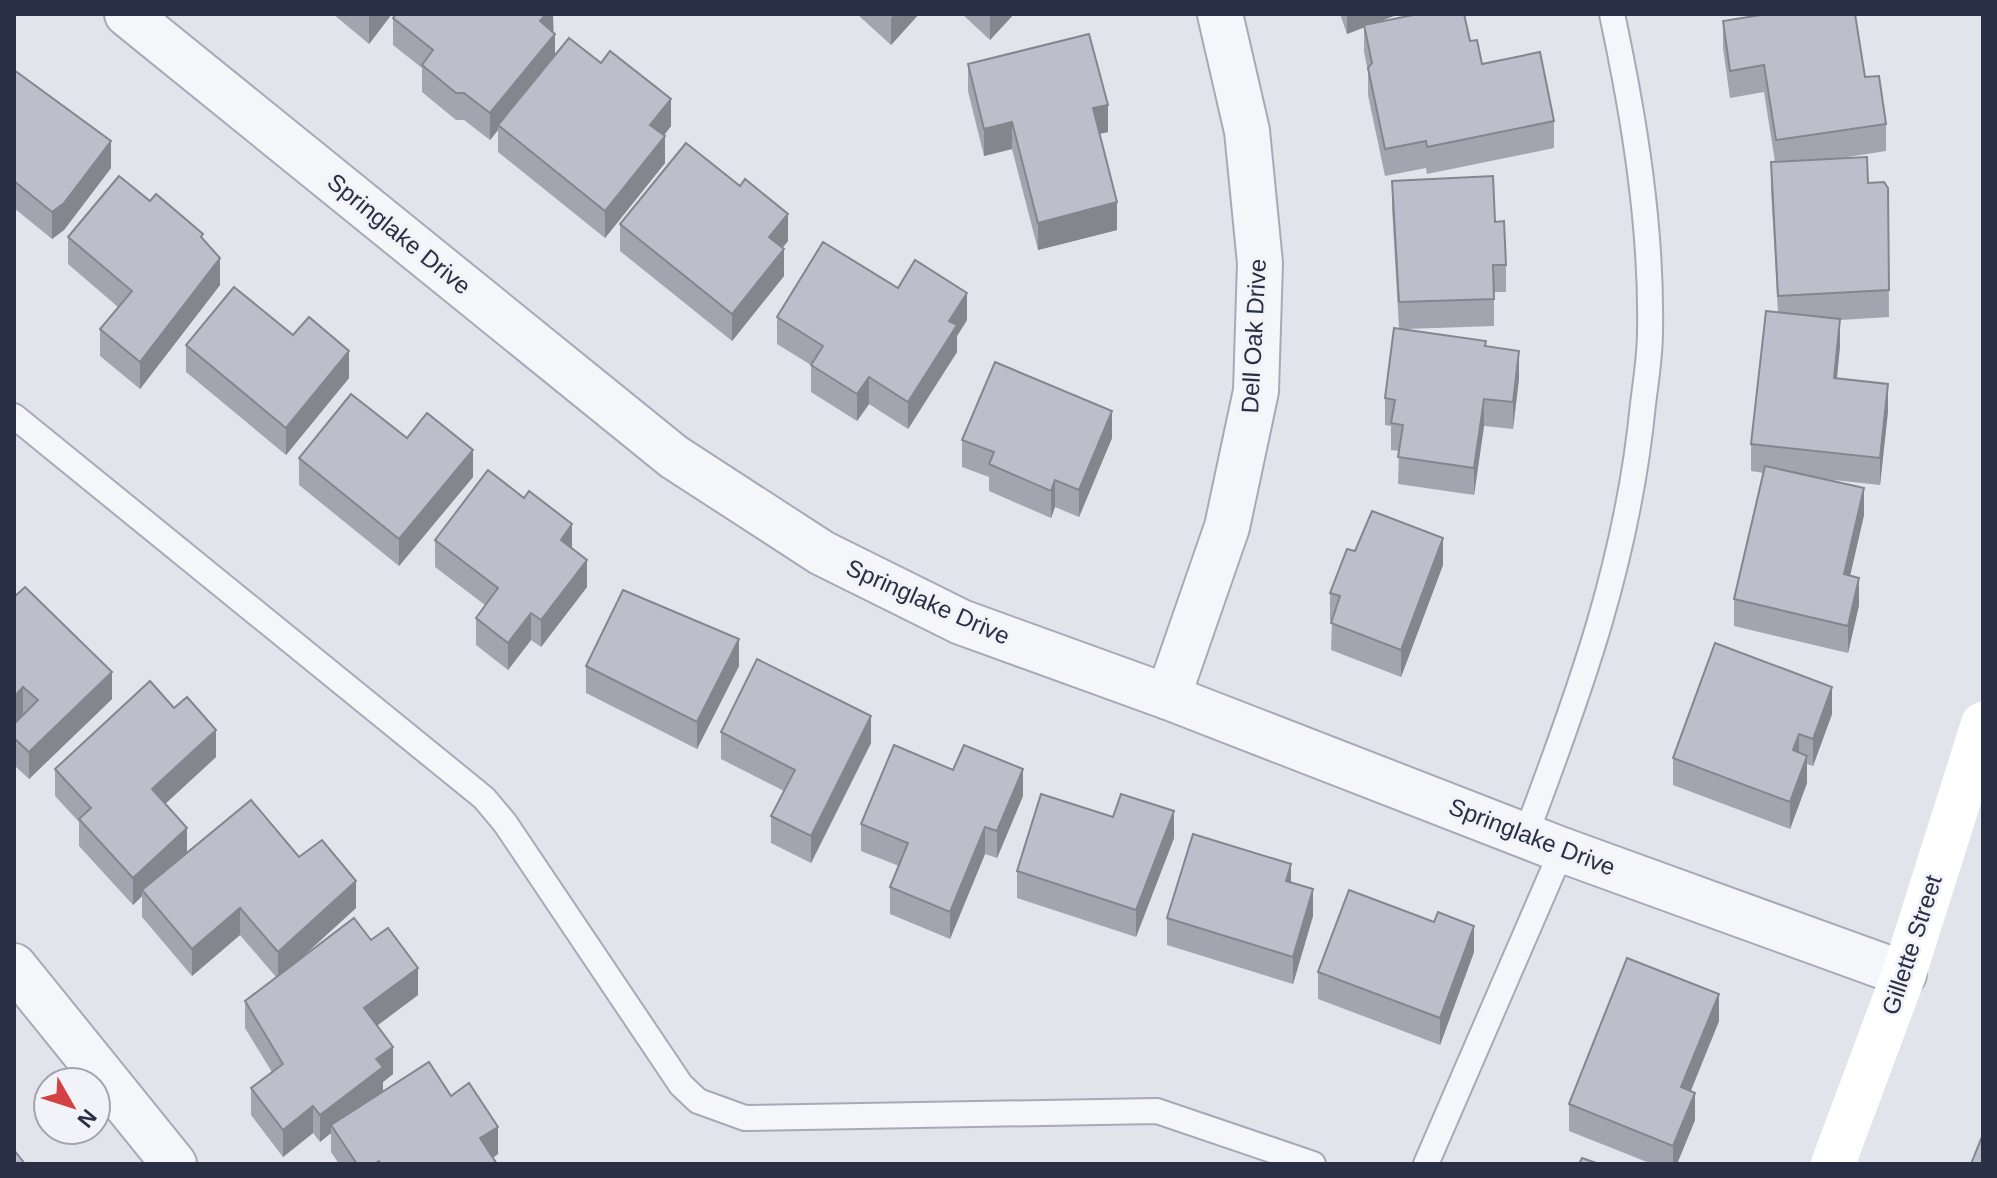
<svg xmlns="http://www.w3.org/2000/svg" width="1997" height="1178" viewBox="0 0 1997 1178" font-family="Helvetica,sans-serif">
	<style>
		.lines { fill: none; stroke-linecap: round; stroke-linejoin: round }
		.lane-casing { stroke: #a7aab6; stroke-width: 28 }
		.street-casing { stroke: #a7aab6; stroke-width: 48 }
		.lane { stroke: #f5f6f9; stroke-width: 24 }
		.street { stroke: #f5f6f9; stroke-width: 44 }
		.secondary { stroke: #fff; stroke-width: 44 }
		.wall { fill: #a2a4af }
		.shaded-wall { fill: #84868e }
		.building { fill: #bcbfcb; stroke: #84868e; stroke-width: 2 }
		.labels { text-anchor: middle; stroke-width: 6; stroke-linejoin: round; paint-order: stroke }
		.street-label { font-size: 24px; fill: #292f44; stroke: #f2f3f8 }
	</style>
	<rect width="100%" height="100%" fill="#e2e4eb"/>
	<g class="lines">
		<defs>
			<g id="lane">
				<polyline points="14,416 484,798 505,823 681,1085 698,1101 745,1118 1157,1111 1313,1164"/>
				<path d="M1526 834C1581 689 1628 559 1643 404 1646 380 1650 356 1650 332 1652 226 1634 117 1612 14"/>
				<polyline points="1426,1164 1562,850"/>
			</g>
			<g id="street">
				<polyline points="127,14 674,457 822,553 961,622 1168,697 1562,850 1904,974"/>
				<polyline points="1168,697 1227,527 1256,391 1260,263 1247,131 1220,14"/>
				<polyline points="14,966 174,1164"/>
			</g>
		</defs>
		<use href="#lane" class="lane-casing"/>
		<use href="#street" class="street-casing"/>
		<use href="#lane" class="lane"/>
		<use href="#street" class="street"/>
		<polyline class="secondary" points="1833,1164 1904,974 1983,724"/>
	</g>
	<g class="wall">
		<polygon points="333,14 392,14 369,44"/>
		<polygon points="553,14 555,55 671,126 664,136 665,163 605,238 498,152 498,130 490,140 464,120 456,120 422,92 422,68 393,45 393,18"/>
		<polygon points="857,14 919,14 891,45"/>
		<polygon points="962,14 1014,14 990,40"/>
		<polygon points="1340,14 1399,14 1378,22 1470,41 1482,64 1554,121 1554,148 1427,174 1426,168 1385,176 1368,95 1368,71 1364,52 1364,27 1347,34"/>
		<polygon points="1751,14 1855,14 1865,77 1886,124 1886,151 1835,159 1868,183 1888,188 1889,317 1840,320 1840,346 1837,378 1888,411 1880,485 1825,479 1864,515 1850,576 1859,605 1848,653 1734,626 1734,599 1764,473 1751,471 1751,444 1778,312 1771,189 1771,162 1775,162 1764,92 1730,98 1723,48 1723,21 1752,17"/>
		<polygon points="968,64 1108,132 1099,134 1117,230 1038,250 1012,149 984,156 968,91"/>
		<polygon points="14,70 111,168 64,230 52,239 14,208"/>
		<polygon points="1392,181 1495,222 1506,265 1506,292 1494,292 1494,326 1406,329 1486,346 1519,378 1513,429 1484,426 1474,495 1398,484 1399,451 1391,450 1391,426 1385,425 1385,398 1399,328 1392,208"/>
		<polygon points="150,201 203,239 220,285 140,389 100,356 100,329 118,307 68,264 68,237"/>
		<polygon points="620,224 788,241 782,248 784,276 732,341 620,251"/>
		<polygon points="898,288 967,320 957,336 957,352 908,429 869,404 857,421 811,392 811,365 777,344 777,317"/>
		<polygon points="293,335 349,378 286,455 186,372 186,345"/>
		<polygon points="407,438 473,477 399,566 299,485 299,458"/>
		<polygon points="1112,438 1079,517 1055,507 1051,518 989,491 989,477 962,467 962,440"/>
		<polygon points="435,540 572,549 587,587 541,647 531,640 508,670 476,645 476,618 485,605 435,567"/>
		<polygon points="1355,551 1443,565 1401,677 1331,650 1332,621 1330,620 1330,593"/>
		<polygon points="14,597 112,699 29,779 14,765"/>
		<polygon points="586,666 739,666 697,749 586,693"/>
		<polygon points="1832,714 1813,766 1807,764 1807,783 1790,829 1673,785 1673,758"/>
		<polygon points="721,732 871,743 811,863 771,843 771,816 784,791 721,759"/>
		<polygon points="216,757 165,804 187,853 299,857 356,908 301,958 371,940 418,995 377,1026 393,1074 383,1082 383,1092 451,1096 498,1154 493,1158 497,1164 339,1164 331,1152 331,1133 320,1142 313,1133 283,1157 251,1115 251,1088 272,1072 245,1028 245,1001 276,977 240,935 192,976 142,917 142,896 133,905 79,846 79,822 55,796 55,769"/>
		<polygon points="953,770 1023,796 997,858 985,854 950,939 890,914 890,887 899,866 861,851 861,824"/>
		<polygon points="1174,838 1136,937 1017,898 1017,871"/>
		<polygon points="1291,882 1313,916 1293,984 1167,945 1167,918"/>
		<polygon points="1434,922 1474,952 1440,1045 1318,999 1318,972"/>
		<polygon points="1719,1021 1691,1091 1695,1120 1677,1164 1652,1164 1569,1131 1569,1104"/>
	</g>
	<g class="shaded-wall">
		<polygon points="371,14 392,14 369,44 369,17"/>
		<polygon points="546,14 553,14 553,33 540,21"/>
		<polygon points="895,14 919,14 891,45 891,18"/>
		<polygon points="990,14 1014,14 990,40"/>
		<polygon points="1347,14 1399,14 1347,34"/>
		<polygon points="555,34 555,60 498,125 498,130 490,140 490,113"/>
		<polygon points="671,99 671,126 650,152 650,125"/>
		<polygon points="1108,105 1108,132 1093,135 1093,108"/>
		<polygon points="1012,122 1012,149 984,156 984,129"/>
		<polygon points="665,136 665,163 605,238 605,211"/>
		<polygon points="111,141 111,168 64,230 52,239 52,212"/>
		<polygon points="1117,202 1117,230 1038,250 1038,223"/>
		<polygon points="788,214 788,241 769,264 769,237"/>
		<polygon points="784,249 784,276 732,341 732,314"/>
		<polygon points="220,258 220,285 140,389 140,362"/>
		<polygon points="967,293 967,320 957,336 957,352 908,429 908,402 949,321"/>
		<polygon points="1840,319 1840,346 1834,405 1834,378"/>
		<polygon points="349,351 349,378 286,455 286,428"/>
		<polygon points="1519,351 1519,378 1513,429 1513,402"/>
		<polygon points="869,377 869,404 857,421 857,394"/>
		<polygon points="1888,384 1888,411 1880,485 1880,458"/>
		<polygon points="1484,399 1484,426 1474,495 1474,468"/>
		<polygon points="1112,411 1112,438 1079,517 1079,490"/>
		<polygon points="473,450 473,477 399,566 399,539"/>
		<polygon points="1055,480 1055,507 1051,518 1051,491"/>
		<polygon points="1864,488 1864,515 1844,602 1844,574"/>
		<polygon points="572,524 572,551 561,540"/>
		<polygon points="1443,538 1443,565 1401,677 1401,650"/>
		<polygon points="587,560 587,587 541,647 541,620"/>
		<polygon points="1859,578 1859,605 1848,653 1848,626"/>
		<polygon points="531,613 531,640 508,670 508,643"/>
		<polygon points="739,639 739,666 697,749 697,722"/>
		<polygon points="112,672 112,699 29,779 29,752"/>
		<polygon points="23,687 23,714 14,724 14,697"/>
		<polygon points="1832,687 1832,714 1813,766 1813,739"/>
		<polygon points="871,716 871,743 811,863 811,836"/>
		<polygon points="216,730 216,757 152,816 152,789"/>
		<polygon points="1799,734 1799,761 1793,750"/>
		<polygon points="1807,756 1807,783 1790,829 1790,802"/>
		<polygon points="1023,769 1023,796 997,858 997,831"/>
		<polygon points="1174,811 1174,838 1136,937 1136,910"/>
		<polygon points="985,827 985,854 950,939 950,912"/>
		<polygon points="187,828 187,855 142,890 142,896 133,905 133,878"/>
		<polygon points="1291,864 1291,891 1286,881"/>
		<polygon points="356,881 356,908 278,979 278,952"/>
		<polygon points="1313,889 1313,916 1293,984 1293,957"/>
		<polygon points="240,908 240,935 192,976 192,949"/>
		<polygon points="1474,926 1474,952 1440,1045 1440,1018"/>
		<polygon points="418,968 418,995 364,1035 364,1008"/>
		<polygon points="1719,994 1719,1021 1681,1114 1681,1087"/>
		<polygon points="393,1047 393,1074 383,1082 383,1094 331,1125 331,1133 320,1142 320,1115 376,1059"/>
		<polygon points="1695,1093 1695,1120 1677,1164 1673,1164 1673,1146"/>
		<polygon points="313,1106 313,1133 283,1157 283,1130"/>
		<polygon points="498,1127 498,1154 483,1164 480,1138"/>
	</g>
	<g class="building">
		<polygon points="396,14 546,14 540,21 555,34 490,113 464,93 456,93 422,65 433,50 393,18"/>
		<polygon points="1418,14 1464,14 1470,41 1477,40 1482,64 1540,52 1554,121 1427,147 1426,141 1385,149 1368,68 1372,63 1364,25"/>
		<polygon points="1767,14 1855,14 1865,77 1879,76 1886,124 1776,140 1764,65 1730,71 1723,21"/>
		<polygon points="1089,34 1108,105 1093,108 1117,202 1038,223 1012,122 984,129 968,64"/>
		<polygon points="569,38 601,63 610,51 671,99 650,125 665,136 605,211 498,125"/>
		<polygon points="14,70 111,141 64,203 52,212 14,181"/>
		<polygon points="686,143 740,186 745,179 788,214 769,237 784,249 732,314 620,224"/>
		<polygon points="1867,157 1868,183 1884,182 1888,188 1889,290 1778,296 1771,162"/>
		<polygon points="119,176 150,201 156,194 203,234 201,237 220,258 140,362 100,329 132,291 68,237"/>
		<polygon points="1493,176 1495,222 1504,221 1506,265 1493,265 1494,299 1399,302 1392,181"/>
		<polygon points="823,242 898,288 915,260 967,293 949,321 957,325 908,402 869,377 857,394 811,365 823,346 777,317"/>
		<polygon points="234,287 293,335 309,317 349,351 286,428 186,345"/>
		<polygon points="1766,311 1840,319 1834,378 1888,384 1880,458 1751,444"/>
		<polygon points="1394,328 1486,341 1485,346 1519,351 1513,402 1484,399 1474,468 1398,457 1403,425 1391,423 1395,400 1385,398"/>
		<polygon points="995,362 1112,411 1079,490 1055,480 1051,491 989,464 994,452 962,440"/>
		<polygon points="351,394 407,438 427,413 473,450 399,539 299,458"/>
		<polygon points="1765,466 1864,488 1844,574 1859,578 1848,626 1734,599"/>
		<polygon points="488,470 524,498 529,491 572,524 561,540 587,560 541,620 531,613 508,643 476,618 498,588 435,540"/>
		<polygon points="1372,511 1443,538 1401,650 1331,623 1340,596 1330,593 1347,549 1355,551"/>
		<polygon points="25,587 112,672 29,752 14,738 14,724 38,700 23,687 14,697 14,597"/>
		<polygon points="623,590 739,639 697,722 586,666"/>
		<polygon points="1715,643 1832,687 1813,739 1799,734 1793,750 1807,756 1790,802 1673,758"/>
		<polygon points="757,659 871,716 811,836 771,816 795,770 721,732"/>
		<polygon points="150,681 174,708 187,697 216,730 152,789 187,828 133,878 79,819 91,808 55,769"/>
		<polygon points="894,745 953,770 964,745 1023,769 997,831 985,827 950,912 890,887 908,843 861,824"/>
		<polygon points="1041,794 1113,817 1121,794 1174,811 1136,910 1017,871"/>
		<polygon points="251,800 299,857 322,840 356,881 278,952 240,908 192,949 142,890"/>
		<polygon points="1193,834 1291,864 1286,881 1313,889 1293,957 1167,918"/>
		<polygon points="1349,890 1434,922 1438,912 1474,926 1440,1018 1318,972"/>
		<polygon points="354,918 371,940 388,928 418,968 364,1008 393,1047 376,1059 383,1067 320,1115 313,1106 283,1130 251,1088 283,1064 245,1001"/>
		<polygon points="1627,958 1719,994 1681,1087 1695,1093 1673,1146 1569,1104"/>
		<polygon points="429,1062 451,1096 469,1083 498,1127 480,1138 497,1164 381,1164 379,1161 374,1164 357,1164 331,1125"/>
		<polygon points="1983,1134 1983,1164 1971,1164"/>
		<polygon points="14,1150 25,1164 14,1164"/>
		<polygon points="1582,1158 1599,1164 1579,1164"/>
	</g>
	<g class="labels">
		<g class="street-label">
			<text transform="translate(399 234) rotate(39)" y="8">Springlake Drive</text>
			<text transform="translate(1254 336) rotate(-87)" y="8">Dell Oak Drive</text>
			<text transform="translate(928 602) rotate(24)" y="8">Springlake Drive</text>
			<text transform="translate(1532 837) rotate(21)" y="8">Springlake Drive</text>
			<text transform="translate(1912 945) rotate(-72)" y="8">Gillette Street</text>
		</g>
	</g>
	<rect width="1997" height="1178" fill="none" stroke="#292f44" stroke-width="32"/>
	<g transform="translate(72 1106) rotate(129)"><circle r="38" fill="#f2f3f8" stroke="#a2a5b0" stroke-width="2"/>
	<path d="M0-6L14 30L0 20L-14 30Z" fill="#d54143"/>
	<text y="-12" font-size="22" font-weight="bold" text-anchor="middle" fill="#292f44">N</text>
	</g>
</svg>
